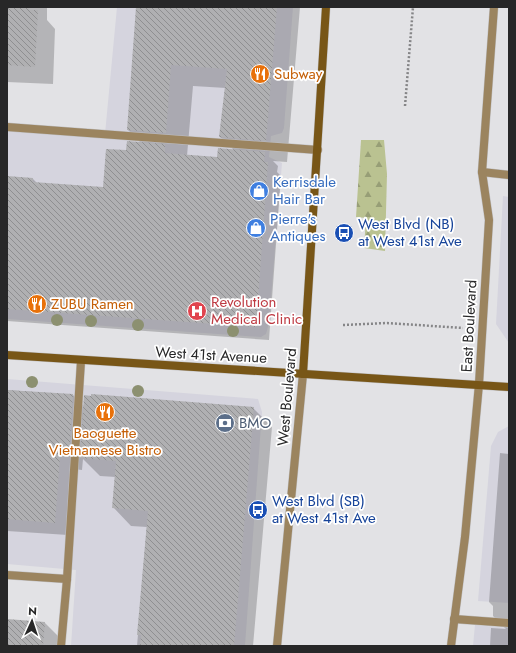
<svg xmlns="http://www.w3.org/2000/svg" width="516" height="653" viewBox="0 0 516 653" font-family="Jost,sans-serif">
	<style>
		.built { fill: #d5d4de }
		.forest { fill: url(#forest-firs) }
		.shadow { fill: #0003; fill-rule: evenodd }
		.building { fill: url(#building-back-hatch) }
		.lines { fill: none; stroke-linecap: round; stroke-linejoin: round }
		.service-casing { stroke: #c0c0c3; stroke-width: 9 }
		.minor-casing { stroke: #c0c0c3; stroke-width: 9 }
		.tertiary-casing { stroke: #c0c0c3; stroke-width: 9 }
		.secondary-casing { stroke: #c0c0c3; stroke-width: 9 }
		.path { stroke: #858587; stroke-width: 2.5; stroke-dasharray: 2 2; stroke-linecap: butt }
		.service { stroke: #9b845f; stroke-width: 8 }
		.minor { stroke: #9b845f; stroke-width: 8 }
		.tertiary { stroke: #9b845f; stroke-width: 8 }
		.secondary { stroke: #785617; stroke-width: 8 }
		.tree { fill: #8c9070 }
		.labels { text-anchor: middle; stroke-width: 3.5; stroke-linejoin: round; paint-order: stroke }
		.food-label { font-size: 15px; fill: #c56008; stroke: #fff; text-anchor: start }
		.shop-label { font-size: 15px; fill: #366cbe; stroke: #fff; text-anchor: start }
		.transit-label { font-size: 15px; fill: #164399; stroke: #fff; text-anchor: start }
		.health-label { font-size: 15px; fill: #be3a42; stroke: #fff; text-anchor: start }
		.street-label { font-size: 15px; fill: #272728; stroke: #fff }
		.service-label { font-size: 15px; fill: #4e5e75; stroke: #fff; text-anchor: start }
	</style>
	<defs>
		<pattern id="forest-firs" width="22" height="20" patternUnits="userSpaceOnUse"><rect width="22" height="20" fill="#bac291"/><path d="M5 1l3.5 6h-7zM16 11l3.5 6h-7z" fill="#979e76"/></pattern>
		<pattern id="building-back-hatch" width="6" height="6" patternUnits="userSpaceOnUse"><rect width="6" height="6" fill="#b0b0b2"/><path d="M-1 5l2 2M0 0l6 6M5-1l2 2" fill="none" stroke="#8f8f91"/></pattern>
	</defs>
	<rect width="100%" height="100%" fill="#e2e2e5"/>
	<g class="built">
		<polygon points="117,7 293,7 284,128 282,133 271,136 269,157 282,163 269,323 266,334 261,337 7,319 7,129 105,134"/>
		<polygon points="503,196 509,197 509,343 496,324"/>
		<polygon points="7,379 258,399 262,412 245,646 71,646 76,570 7,564"/>
		<polygon points="509,426 509,603 478,601 491,446 498,432"/>
		<polygon points="475,625 509,628 509,646 473,646"/>
	</g>
	<polygon class="forest" points="361,140 384,140 387,174 385,251 364,248 366,218 356,217"/>
	<g class="shadow">
		<polygon points="7,7 47,7 47,20 55,29 53,84 7,82"/>
		<path d="M137 7H300L287 162 273 161 278 166 277 172 281 176 269 340 7 321V177L33 179 38 184 104 188 127 151 142 144 128 130ZM193 86 226 88 220 137 234 150 218 158 187 156Z"/>
		<polygon points="7,390 73,395 85,407 253,408 272,427 253,646 137,646 147,527 131,526 113,507 116,477 100,476 83,459 82,470 73,469 68,535 7,531"/>
		<polygon points="500,453 509,454 509,646 490,646 491,628 506,629 493,616 493,606 489,602"/>
		<polygon points="7,620 45,623 65,643 65,646 7,646"/>
	</g>
	<g class="building">
		<polygon points="7,7 29,7 29,10 38,10 35,67 7,65"/>
		<polygon points="136,7 277,7 266,141 219,137 227,69 171,65 166,133 127,130"/>
		<polygon points="127,141 165,144 165,153 217,157 218,148 265,152 264,162 268,162 256,327 7,309 7,176 33,178 33,182 103,187 106,149 126,150"/>
		<polygon points="7,390 73,394 69,457 60,456 55,523 7,519"/>
		<polygon points="91,394 254,407 234,646 140,646 141,635 137,635 148,511 112,508 116,461 80,458 84,395 91,396"/>
		<polygon points="7,619 45,622 43,646 7,646"/>
	</g>
	<g class="lines">
		<defs>
			<g id="service">
				<polyline points="7,127 318,150"/>
				<polyline points="482,172 509,175"/>
				<polyline points="7,575 67,579 61,646"/>
				<polyline points="67,579 81,361"/>
				<polyline points="454,619 509,623"/>
			</g>
			<polyline id="minor" points="451,646 465,537 479,384 489,220 482,172 494,7"/>
			<polyline id="tertiary" points="277,646 303,374"/>
			<g id="secondary">
				<polyline points="7,355 509,387"/>
				<polyline points="303,374 326,7"/>
			</g>
		</defs>
		<use href="#service" class="service-casing"/>
		<use href="#minor" class="minor-casing"/>
		<use href="#tertiary" class="tertiary-casing"/>
		<use href="#secondary" class="secondary-casing"/>
		<g class="path">
			<polyline points="405,106 413,7"/>
			<polyline points="343,325 387,323 463,328"/>
		</g>
		<use href="#service" class="service"/>
		<use href="#minor" class="minor"/>
		<use href="#tertiary" class="tertiary"/>
		<use href="#secondary" class="secondary"/>
	</g>
	<g class="tree">
		<circle cx="57" cy="320" r="6"/>
		<circle cx="91" cy="321" r="6"/>
		<circle cx="138" cy="325" r="6"/>
		<circle cx="233" cy="331" r="6"/>
		<circle cx="32" cy="382" r="6"/>
		<circle cx="138" cy="391" r="6"/>
	</g>
	<defs>
		<symbol id="restaurant-disc" viewBox="-11 -11 22 22"><circle r="9.5" fill="#e8710a" stroke="#fff"/><path d="M-5-6h1v4h1v-4h1v4h1v-4h1v5L-1.5 .5V6h-2V.5L-5-1ZM5-6V6H3V1.5H1.5Q1.5-4 5-6Z" fill="#fff"/></symbol>
		<symbol id="shop-disc" viewBox="-11 -11 22 22"><circle r="9.5" fill="#3f7fe0" stroke="#fff"/><path d="M-5-2.5h2.3a2.7 3.5 0 0 1 5.4 0H5L5.5 6h-11ZM-1.5-2.5h3a1.5 2.3 0 0 0-3 0Z" fill="#fff"/></symbol>
		<symbol id="bus-disc" viewBox="-11 -11 22 22"><circle r="9.5" fill="#1a4fb4" stroke="#fff"/><path d="M-5-6H5V4H4V6H2V4H-2V6H-4V4H-5ZM-3.5-4V0h7V-4ZM-3.5 1.2v1.5H-2V1.2ZM2 1.2v1.5H3.5V1.2Z" fill="#fff"/></symbol>
		<symbol id="hospital-disc" viewBox="-11 -11 22 22"><circle r="9.5" fill="#e0444e" stroke="#fff"/><path d="M-5-5h3v3.5h4V-5h3V5h-3V1.5h-4V5h-3Z" fill="#fff"/></symbol>
		<symbol id="bank-disc" viewBox="-11 -11 22 22"><circle r="9.5" fill="#5c6f8a" stroke="#fff"/><path d="M-6-4H6V4H-6ZM0-2.3a2.3 2.3 0 1 0 0 4.6a2.3 2.3 0 1 0 0-4.6Z" fill="#fff"/></symbol>
	</defs>
	<g fill-rule="evenodd">
		<use href="#restaurant-disc" x="249" y="63" width="22" height="22"/>
		<use href="#shop-disc" x="248" y="180" width="22" height="22"/>
		<use href="#shop-disc" x="245" y="217" width="22" height="22"/>
		<use href="#bus-disc" x="333" y="222" width="22" height="22"/>
		<use href="#restaurant-disc" x="26" y="293" width="22" height="22"/>
		<use href="#hospital-disc" x="186" y="300" width="22" height="22"/>
		<use href="#restaurant-disc" x="94" y="401" width="22" height="22"/>
		<use href="#bank-disc" x="214" y="412" width="22" height="22"/>
		<use href="#bus-disc" x="247" y="499" width="22" height="22"/>
	</g>
	<g class="labels">
		<g class="food-label">
			<text x="274" y="79">Subway</text>
			<text x="51" y="309">ZUBU Ramen</text>
			<text x="105" y="438" text-anchor="middle">Baoguette<tspan x="105" dy="17">Vietnamese Bistro</tspan></text>
		</g>
		<g class="shop-label">
			<text x="273" y="187">Kerrisdale<tspan x="273" dy="17">Hair Bar</tspan></text>
			<text x="270" y="224">Pierre's<tspan x="270" dy="17">Antiques</tspan></text>
		</g>
		<g class="transit-label">
			<text x="358" y="229">West Blvd (NB)<tspan x="358" dy="17">at West 41st Ave</tspan></text>
			<text x="272" y="506">West Blvd (SB)<tspan x="272" dy="17">at West 41st Ave</tspan></text>
		</g>
		<g class="health-label">
			<text x="211" y="307">Revolution<tspan x="211" dy="17">Medical Clinic</tspan></text>
		</g>
		<g class="street-label">
			<text transform="translate(469 326) rotate(-87)" y="5">East Boulevard</text>
			<text transform="translate(211 355) rotate(3)" y="5">West 41st Avenue</text>
			<text transform="translate(287 397) rotate(-85)" y="5">West Boulevard</text>
		</g>
		<g class="service-label">
			<text x="239" y="428">BMO</text>
		</g>
	</g>
	<rect width="516" height="653" fill="none" stroke="#272728" stroke-width="16"/>
	<g transform="translate(32 621) rotate(3)" stroke="#ffffff" stroke-width="3" paint-order="stroke">
	<path d="M0-3L7 15L0 10L-7 15Z" fill="#272728"/>
	<text y="-6" font-size="11" font-weight="bold" text-anchor="middle" fill="#272728">N</text>
	</g>
</svg>
